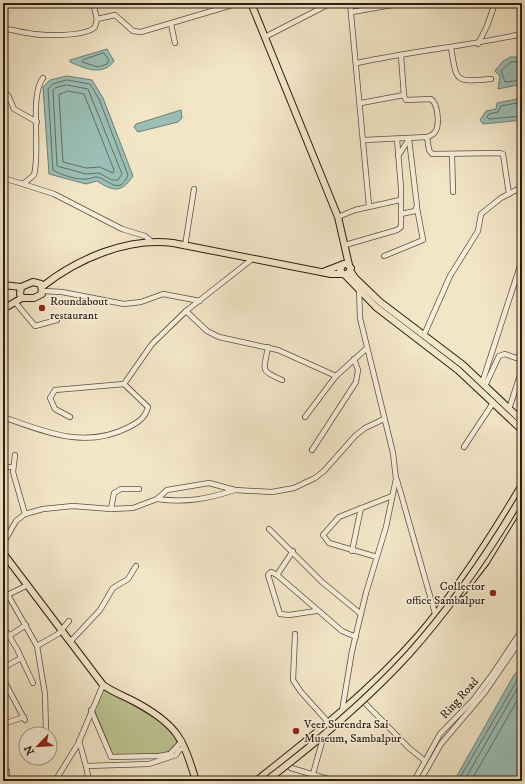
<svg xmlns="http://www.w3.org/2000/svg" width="525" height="784" viewBox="0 0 525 784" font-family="'IM FELL DW Pica',serif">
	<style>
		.green { fill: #bec493; stroke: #757053 }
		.water { fill: #9bbfb6; stroke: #6f7e75 }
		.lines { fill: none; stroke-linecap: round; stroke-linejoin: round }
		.shore { stroke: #646e64; stroke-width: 1 }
		.minor-casing { stroke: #5e4f40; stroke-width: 6 }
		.major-casing { stroke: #2c1d13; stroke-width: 8 }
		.minor { stroke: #f7efdb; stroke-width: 4.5 }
		.major { stroke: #f2e6c7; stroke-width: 6 }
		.major-bridge-casing { stroke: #2c1d13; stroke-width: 8; stroke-linecap: butt }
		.major-bridge { stroke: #f2e6c7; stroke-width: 6 }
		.poi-dot { fill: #8f2418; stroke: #f7efdb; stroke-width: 1.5 }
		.labels { text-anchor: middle; stroke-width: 3; stroke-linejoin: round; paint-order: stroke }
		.poi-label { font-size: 12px; fill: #2c1d13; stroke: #f7efdb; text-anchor: start }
		.street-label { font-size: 12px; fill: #2c1d13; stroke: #f7efdb }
	</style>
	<rect width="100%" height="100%" fill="#f2e6c7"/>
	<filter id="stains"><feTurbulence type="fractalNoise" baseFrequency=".005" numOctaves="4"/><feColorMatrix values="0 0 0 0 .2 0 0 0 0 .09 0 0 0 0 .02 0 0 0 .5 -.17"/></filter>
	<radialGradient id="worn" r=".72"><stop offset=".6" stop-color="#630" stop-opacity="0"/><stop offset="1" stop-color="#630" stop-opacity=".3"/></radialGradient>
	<polygon class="green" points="104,688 170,727 177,742 168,752 158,754 113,755 94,709"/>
	<g class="water">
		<path d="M107 49 114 61C103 77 84 68 70 62V60Z"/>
		<polygon points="510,57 522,57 522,84 498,89 500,76 495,71 502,62"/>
		<path d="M67 76 92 80 103 98 133 176C121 194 113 191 97 181L86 184 49 174 43 87 50 80Z"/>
		<polygon points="522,98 522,120 483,124 480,120 486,111 496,109 497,103"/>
		<polygon points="181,110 182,118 178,122 138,132 134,127 136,124"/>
		<polygon points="522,666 522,781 454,781 514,675"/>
	</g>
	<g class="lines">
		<g class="shore">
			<polygon points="104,53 109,60 107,64 98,67 82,62 83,60"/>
			<polyline points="522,61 511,62 501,71 505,82 522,80"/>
			<path d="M67 80 90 84 99 99 128 175C119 197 108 178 96 177 93 177 90 179 87 179 77 180 61 175 53 170L48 89 53 84Z"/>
			<polygon points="67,85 88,89 122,174 118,180 112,180 99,173 86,174 57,166 53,91 55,88"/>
			<polygon points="68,91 84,94 114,170 113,173 100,167 86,168 63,162 59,95"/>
			<polyline points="522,102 501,106 498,112 489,114 487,117 489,119 522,116"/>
			<polyline points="458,781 522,672"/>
			<polyline points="464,781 522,680"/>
			<polyline points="471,781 522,692"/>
		</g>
		<defs>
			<g id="minor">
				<polyline points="93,3 97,19"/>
				<polyline points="350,3 369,206"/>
				<polyline points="352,12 403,3"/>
				<polyline points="171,24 175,43"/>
				<path d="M3 29C11 29 20 32 28 33 43 36 85 37 95 27L97 19 115 15 133 31 141 32 239 3"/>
				<polyline points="265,37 331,3"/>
				<polyline points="478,44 487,26 495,3"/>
				<path d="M451 48C457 83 455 82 491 79"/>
				<path d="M357 63C412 51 467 46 522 34"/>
				<polyline points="3,93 8,95 14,109 37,122"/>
				<polyline points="361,103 404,95"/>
				<polyline points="427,137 429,150 432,154 500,153 503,154 509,194"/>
				<path d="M364 140 427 137C430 136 433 135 435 132 440 125 438 104 431 99L406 100 404 96 401 55"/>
				<polyline points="522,147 522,155"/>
				<polyline points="452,154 453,192"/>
				<polyline points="398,156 409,139"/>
				<path d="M3 178 23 184 34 175C41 150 29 96 43 78"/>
				<polyline points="23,184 54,194 122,229 145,236 151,241"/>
				<polyline points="401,214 415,211 417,206 409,139"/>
				<polyline points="338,217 355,210 400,200"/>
				<polyline points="345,245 397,230 401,227 401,188 397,139"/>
				<polyline points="185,246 194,189"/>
				<polyline points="384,256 423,240 417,208"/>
				<polyline points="43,291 62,292 124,304 141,302 163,294 200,301"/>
				<polyline points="15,302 35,326 57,320"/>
				<polyline points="186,311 207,331 219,337 278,350 336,376"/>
				<polyline points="424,335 450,276 478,231 481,214 501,198 522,187"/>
				<path d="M268 347C264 371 259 370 282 380"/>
				<polyline points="482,383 522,260"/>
				<polyline points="485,386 499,356 505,354 516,358 519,356 522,346"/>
				<polyline points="509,409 522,369"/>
				<path d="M3 417C45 432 85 449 127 428 137 423 145 419 148 407L124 384 152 344 186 311 251 260"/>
				<polyline points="70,417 55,409 50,398 55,390 124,384"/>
				<polyline points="305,417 336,376 367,348"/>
				<polyline points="464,447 493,403"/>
				<polyline points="312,450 356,382 358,370 354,359"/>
				<polyline points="15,455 13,472 25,514 43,509 73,506 111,509 133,508 157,499 167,490 209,483 235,490 272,492 294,488 315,478 324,471 355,436 365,428 384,419"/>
				<polyline points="3,467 12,467"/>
				<polyline points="397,480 436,617"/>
				<path d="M157 499C186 503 207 499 235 490"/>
				<polyline points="111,509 114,493 121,489 139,489"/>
				<polyline points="269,529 322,582 361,614"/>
				<polyline points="3,544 16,521 25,514"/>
				<polyline points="352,551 361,508"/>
				<polyline points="377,557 329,543 323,535 339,517 392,496"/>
				<polyline points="277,575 293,551"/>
				<polyline points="8,595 37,646 45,694 46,732"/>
				<polyline points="3,597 28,585"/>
				<polyline points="316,611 289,615 280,614 268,575 271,572 277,575 342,631 356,637"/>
				<polyline points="3,626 17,649 33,683"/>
				<polyline points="295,634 293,680 301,692 328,722"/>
				<polyline points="9,636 26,625"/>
				<polyline points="70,642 100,610 113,588 128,579 136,566"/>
				<polyline points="37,646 58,634 69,621"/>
				<polyline points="3,668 21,658"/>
				<polyline points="3,679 25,720"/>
				<polyline points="360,698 409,748 425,761"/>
				<polyline points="91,710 111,757 159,756 170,754 182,741"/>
				<polyline points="342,711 352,651 366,593 386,527 396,479 393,453 360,318 359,288"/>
				<polyline points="3,724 24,717"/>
				<polyline points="3,729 5,732 3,741"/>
				<polyline points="79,741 86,766"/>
				<polyline points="285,764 291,768 335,781"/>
				<polyline points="3,769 7,771 6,781"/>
				<polyline points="55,781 78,744 103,685"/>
				<polyline points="89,781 86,766 149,764 176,755 179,750 184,748"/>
				<polyline points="311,781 327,724"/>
				<polyline points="414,781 440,734 473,700 494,672 522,630"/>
				<polyline points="420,781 441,744 485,692 522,638"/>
			</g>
			<g id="major">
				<polyline points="251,3 338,217 349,265"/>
				<polyline points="323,272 341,265"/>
				<polyline points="351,272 355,278 380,302 463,365 522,421"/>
				<polyline points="345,275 376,307 458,370 522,430"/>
				<polygon points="33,282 41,284 42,294 34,298 22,298 20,294 21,287"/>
				<polyline points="3,285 21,287"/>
				<path d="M43 286C77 259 128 237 173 243L331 274H348L351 268 347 264H343L340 270 343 274"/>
				<polyline points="3,309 22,298"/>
				<path d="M3 553 103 685C114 693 127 697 139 704 178 726 183 739 196 781"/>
				<polyline points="462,593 486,562 522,503"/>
				<path d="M256 781C313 736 371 690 419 635 458 589 491 537 522 485"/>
			</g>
		</defs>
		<use href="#minor" class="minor-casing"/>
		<use href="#major" class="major-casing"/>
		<use href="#minor" class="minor"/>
		<use href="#major" class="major"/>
		<defs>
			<path id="major-bridge" d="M266 781C316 743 366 701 409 654 452 606 489 552 522 496"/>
		</defs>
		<use href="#major-bridge" class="major-bridge-casing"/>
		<use href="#major-bridge" class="major-bridge"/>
	</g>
	<g class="poi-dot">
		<circle cx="42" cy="308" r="4"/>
		<circle cx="493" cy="593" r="4"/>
		<circle cx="296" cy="731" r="4"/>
	</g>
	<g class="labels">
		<g class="poi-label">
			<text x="50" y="305">Roundabout<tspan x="50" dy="14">restaurant</tspan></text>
			<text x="485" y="590" text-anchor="end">Collector<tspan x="485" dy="14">office Sambalpur</tspan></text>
			<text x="304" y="728">Veer Surendra Sai<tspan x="304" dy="14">Museum, Sambalpur</tspan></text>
		</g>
		<g class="street-label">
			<text transform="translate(459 698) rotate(-48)" y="4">Ring Road</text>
		</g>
	</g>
	<rect width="525" height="784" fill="none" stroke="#f2e6c7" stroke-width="16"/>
	<rect x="4" y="4" width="517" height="776" fill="none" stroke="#2c1d13" stroke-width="2"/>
	<rect x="8" y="8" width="509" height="768" fill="none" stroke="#2c1d13"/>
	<g transform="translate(38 746) rotate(245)"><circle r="19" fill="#f7efdb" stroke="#a69b8b"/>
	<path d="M0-3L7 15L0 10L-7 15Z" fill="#8f2418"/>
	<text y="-6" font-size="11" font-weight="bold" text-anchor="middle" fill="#2c1d13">N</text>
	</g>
	<rect width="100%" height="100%" filter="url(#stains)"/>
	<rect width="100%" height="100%" fill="url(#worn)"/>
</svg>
